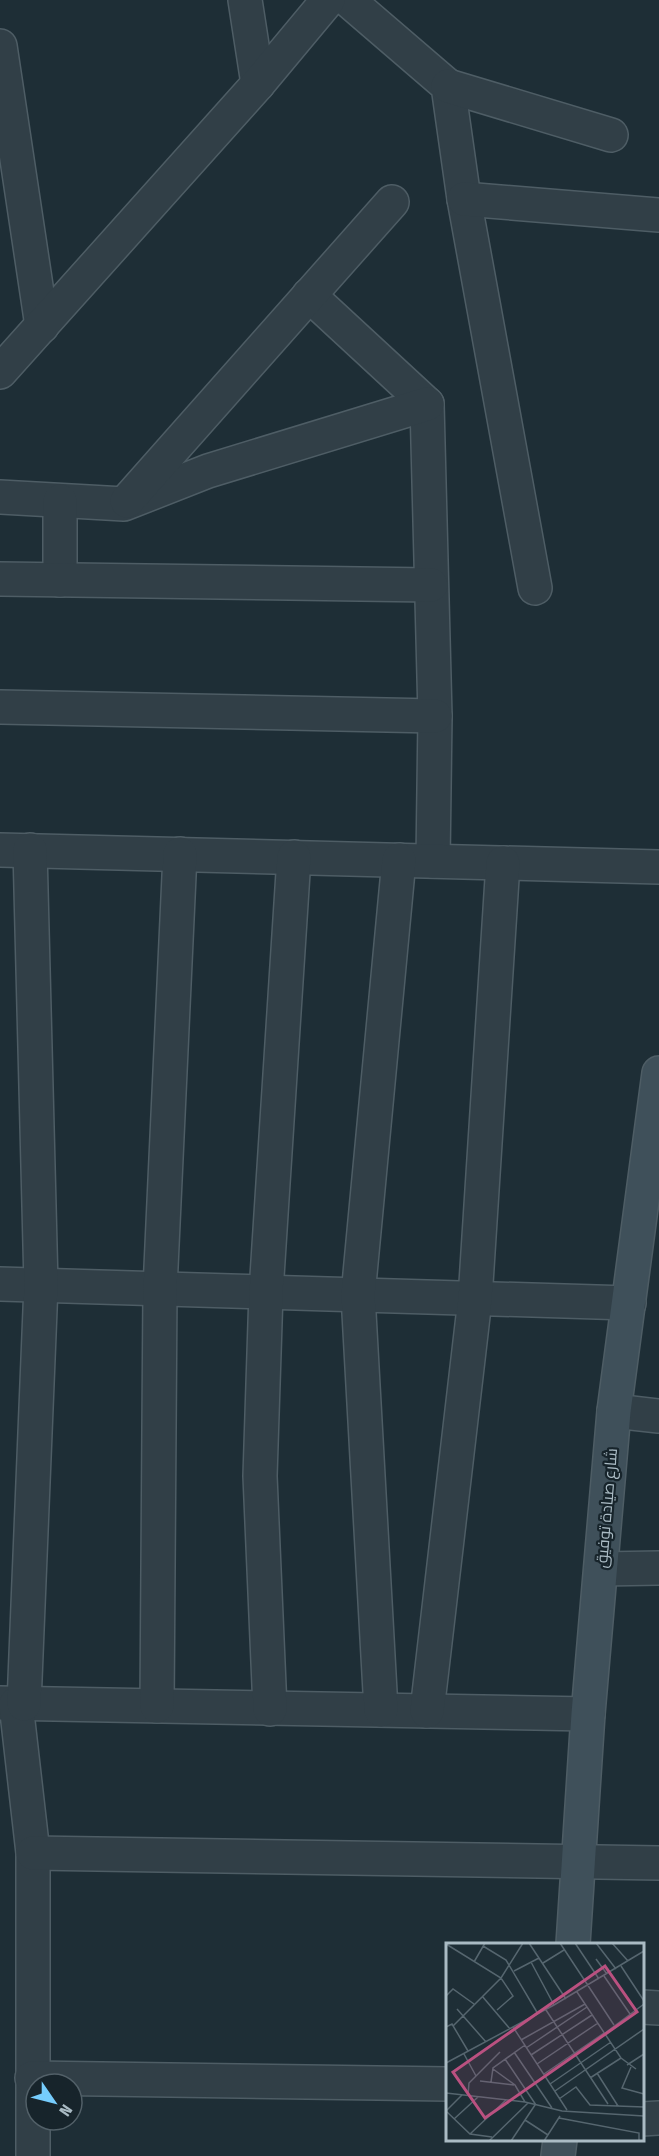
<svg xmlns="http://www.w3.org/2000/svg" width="659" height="2156" viewBox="0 0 659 2156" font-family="'Fira Sans Condensed',Cairo,sans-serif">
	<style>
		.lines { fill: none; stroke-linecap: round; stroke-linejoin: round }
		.street-casing { stroke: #4e5d65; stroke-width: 36 }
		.secondary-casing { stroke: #4e5d65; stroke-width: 36 }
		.street { stroke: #313f47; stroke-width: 33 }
		.secondary { stroke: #3f505a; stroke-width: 33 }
		.labels { text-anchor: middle; stroke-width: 4.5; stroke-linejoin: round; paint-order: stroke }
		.street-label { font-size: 16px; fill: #aabbc4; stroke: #17242b }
		.inset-road { fill: none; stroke: #56666f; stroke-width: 1.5 }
		.view { fill: #ba5180; fill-opacity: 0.15; stroke: #ba5180; stroke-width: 3 }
		.inset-edge { fill: none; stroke: #aabbc4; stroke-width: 3 }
	</style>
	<rect width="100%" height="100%" fill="#1e2e36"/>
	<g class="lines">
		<defs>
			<g id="street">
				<polyline points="245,0 258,84"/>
				<polyline points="348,0 448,86 464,199 535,588"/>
				<polyline points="0,46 42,326"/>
				<polyline points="448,86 611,135"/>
				<polyline points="464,199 659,215"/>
				<polyline points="309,295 427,404 435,716 433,861"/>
				<polyline points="0,372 258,84 328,0"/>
				<polyline points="0,497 124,504 208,471 427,404"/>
				<polyline points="60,501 60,580"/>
				<polyline points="127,501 392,202"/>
				<polyline points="0,579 431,585"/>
				<polyline points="0,707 435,716"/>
				<polyline points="0,850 659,867"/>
				<polyline points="0,1284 629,1303"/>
				<polyline points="614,1411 659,1416"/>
				<polyline points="601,1569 659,1568"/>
				<polyline points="0,1703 588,1714"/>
				<polyline points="16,1704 33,1853 33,2156"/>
				<polyline points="24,1704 41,1285 30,850"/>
				<polyline points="157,1706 160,1289 180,854"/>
				<polyline points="270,1709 260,1476 266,1292 294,857"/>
				<polyline points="381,1710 358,1295 399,860"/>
				<polyline points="427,1711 475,1299 503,863"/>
				<polyline points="33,1853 659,1863"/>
				<polyline points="642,2007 659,2008"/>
				<polyline points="32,2078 448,2084"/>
				<polyline points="642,2119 659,2118"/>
			</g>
			<g id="secondary">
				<polyline points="573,1944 588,1714 614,1411 659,1073"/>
				<polyline points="558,2156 560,2140"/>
			</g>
		</defs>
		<use href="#street" class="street-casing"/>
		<use href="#secondary" class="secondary-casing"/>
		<use href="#street" class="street"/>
		<use href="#secondary" class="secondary"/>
	</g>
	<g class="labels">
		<g class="street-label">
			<text transform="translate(606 1508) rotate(-85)" y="6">شارع صيادة توفيق</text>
		</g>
	</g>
	<g transform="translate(446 1943)">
		<rect width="198" height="198" fill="#1e2e36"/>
		<path class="inset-road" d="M83 0 120 56M114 0 168 82M129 0 153 36M150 0 170 26M166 0 182 18M0 1 55 35 67 53 51 67M37 3 60 17 92 71M150 16 161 31M28 19 39 0M85 19 108 62M97 20 118 7M175 23 198 58M68 28 93 15M158 33 184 71M131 49 175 115 190 126M0 53 7 46 28 61M36 53 64 86M11 66 40 99M100 67 162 161M7 83 55 35 77 0M0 84 6 81 22 108M67 84 121 167M159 90 198 61M75 97 139 61M80 105 141 64M68 109 106 165M18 111 30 133M85 112 146 72M59 116 90 162M0 120 108 62 198 8M91 121 152 80M181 122 198 111M185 124 176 145 198 151M47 126 69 142 79 159M151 130 172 163M98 131 158 90M144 135 175 115M34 138 68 142M45 139 47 125 79 102M104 141 165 99M109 148 198 86M0 150 79 159 116 168 198 173M22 152 23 140 54 109M113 156 130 144 144 162 198 164M0 168 24 191 46 194M0 168 16 152M113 175 193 190V198M8 176 32 154M79 177 102 192M24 191 60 157M43 198 82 160M65 198 89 162M98 198 114 173"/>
		<path class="view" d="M159 23 191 69 39 175 7 129Z"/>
		<rect width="198" height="198" class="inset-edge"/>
	</g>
	<g transform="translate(54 2102) rotate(125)"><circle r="28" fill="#17242b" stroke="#526068" stroke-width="1.5"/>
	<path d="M0-4.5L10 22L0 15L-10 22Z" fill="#76cdfd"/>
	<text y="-9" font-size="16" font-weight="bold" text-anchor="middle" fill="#aabbc4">N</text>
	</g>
</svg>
